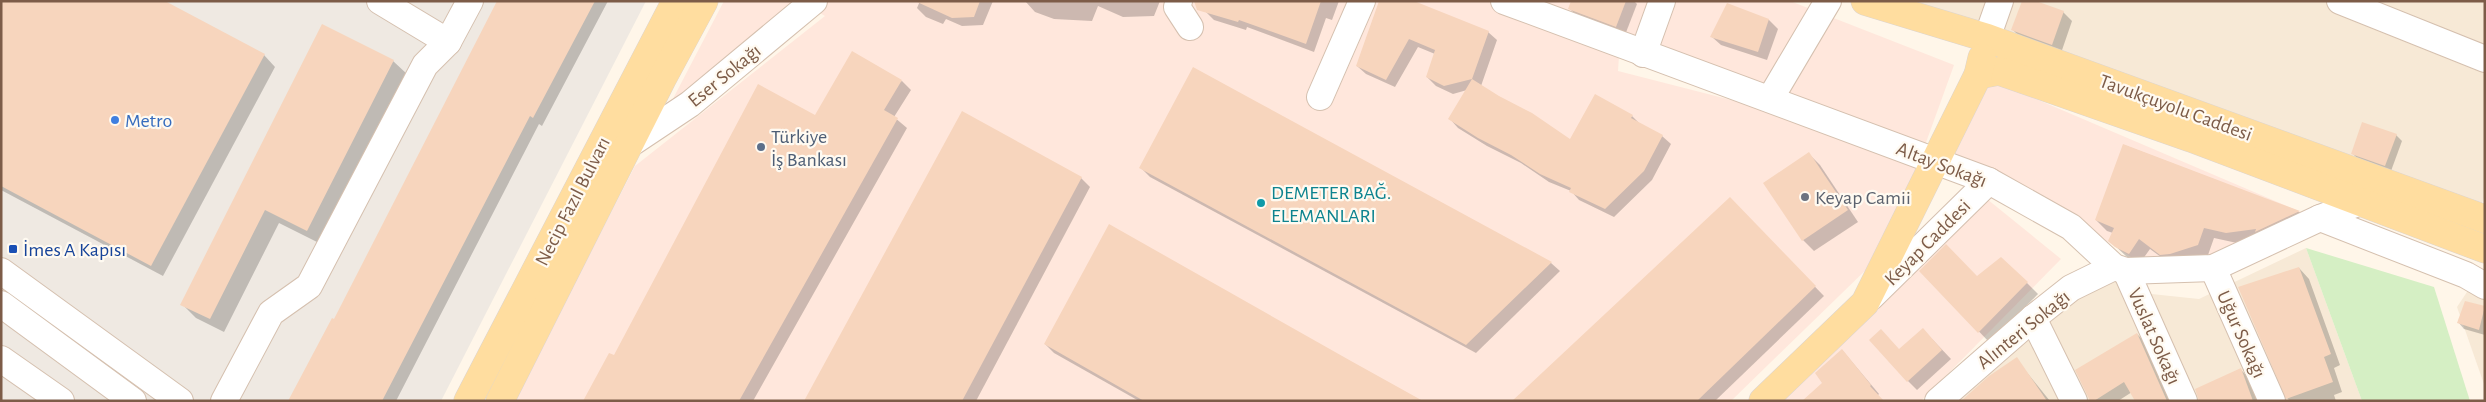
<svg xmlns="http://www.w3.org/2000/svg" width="2486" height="402" viewBox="0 0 2486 402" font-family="'Alegreya Sans',sans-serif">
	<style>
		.residential { fill: #f7e9d6 }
		.commercial { fill: #ffe7dc }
		.industrial { fill: #efe9e2 }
		.green { fill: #d5efc4 }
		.shadow { fill: #0003 }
		.building { fill: #f7d5bd }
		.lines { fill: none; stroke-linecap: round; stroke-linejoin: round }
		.minor-casing { stroke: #d5c0af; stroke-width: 28 }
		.major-casing { stroke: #ddd5cf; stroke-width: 29 }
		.minor { stroke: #fff; stroke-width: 26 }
		.major { stroke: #ffdd9f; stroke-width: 28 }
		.shop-dot { fill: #3f7fe0; stroke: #fffaf1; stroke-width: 2 }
		.service-dot { fill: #5c6f8a; stroke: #fffaf1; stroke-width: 2 }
		.worship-dot { fill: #6b7280; stroke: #fffaf1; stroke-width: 2 }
		.culture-dot { fill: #0f9aa8; stroke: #fffaf1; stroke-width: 2 }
		.transit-dot { fill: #1a4fb4; stroke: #fffaf1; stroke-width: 2 }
		.labels { text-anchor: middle; stroke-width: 4.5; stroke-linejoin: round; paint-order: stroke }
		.street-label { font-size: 20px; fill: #7d5c48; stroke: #fffaf1 }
		.shop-label { font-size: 20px; fill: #366cbe; stroke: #fffaf1; text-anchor: start }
		.service-label { font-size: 20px; fill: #4e5e75; stroke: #fffaf1; text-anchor: start }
		.culture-label { font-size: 20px; fill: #0d838f; stroke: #fffaf1; text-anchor: start }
		.worship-label { font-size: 20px; fill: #5b616d; stroke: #fffaf1; text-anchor: start }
		.transit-label { font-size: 20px; fill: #164399; stroke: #fffaf1; text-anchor: start }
	</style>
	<rect width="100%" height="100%" fill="#fff6e9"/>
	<g class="residential">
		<polygon points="1903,1 2485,1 2485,195 2482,203"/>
		<polygon points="2306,248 2362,401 1956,401 2094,270 2142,293 2199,299"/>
		<polygon points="2469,289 2485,298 2485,387 2457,307"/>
	</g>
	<g class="commercial">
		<polygon points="724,1 1790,1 1954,65 1924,148 1620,41 1618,71 1794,116 1927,166 1874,262 1731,401 514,401 635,166 825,16 813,9 664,116"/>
		<polygon points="1987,78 2310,216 2199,266 2140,263 2040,197 1951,161"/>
		<polygon points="1987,199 2061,259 1921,401 1779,401"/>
	</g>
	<polygon class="industrial" points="1,1 646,1 441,401 1,401"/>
	<polygon class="green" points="2306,248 2434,287 2470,401 2362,401"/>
	<g class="shadow">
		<polygon points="1,1 264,55 275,67 163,276 1,190"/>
		<polygon points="499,1 608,1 542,126 539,124 396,401 289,401 334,321"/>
		<polygon points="920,1 993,1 983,25 962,26 946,19 943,24 926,17 917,8"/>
		<polygon points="1025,1 1160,1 1154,16 1123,17 1098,6 1092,21 1054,19 1035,12"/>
		<polygon points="1205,1 1339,1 1332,20 1326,18 1314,52 1247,27 1246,30 1214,20 1205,11"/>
		<polygon points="1381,1 1488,32 1497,40 1481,86 1570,141 1632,116 1640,124 1662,136 1671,144 1652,180 1614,217 1579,200 1571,191 1549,182 1521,163 1487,146 1458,128 1450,119 1467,90 1453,94 1436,86 1427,77 1435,54 1418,47 1395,87 1366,74 1357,66"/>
		<polygon points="1573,1 1634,1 1637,4 1625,35 1579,18 1570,9"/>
		<polygon points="1728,5 1769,20 1778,29 1767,60 1721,45 1712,37"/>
		<polygon points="2063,12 2072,21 2061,53 2022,39 2013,30"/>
		<polygon points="393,61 407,74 321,244 279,223 224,332 196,318 182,304"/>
		<polygon points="902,81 911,90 894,117 907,128 753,401 585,401 615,357 816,116"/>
		<polygon points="2396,135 2402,141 2391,171 2358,159 2352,153"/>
		<polygon points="2124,145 2299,212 2309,222 2237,243 2214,238 2208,255 2172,265 2150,249 2140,263 2127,257 2110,241 2113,233 2107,231 2096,220"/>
		<polygon points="1809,154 1820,165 1858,222 1814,251 1803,240"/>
		<polygon points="1141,168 1551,263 1560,271 1476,353 1150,177"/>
		<polygon points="1081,178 1090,187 976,401 805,401"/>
		<polygon points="1730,199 1824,296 1715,401 1514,401"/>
		<polygon points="2299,268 2309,279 2340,365 2334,368 2342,392 2334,395 2336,401 2290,401 2287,398"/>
		<polygon points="1921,271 2027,283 2038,294 1990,343"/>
		<polygon points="2466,302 2485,308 2485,335 2464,329 2458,322"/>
		<polygon points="2137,334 2146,343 2172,401 2137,401 2132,392 2118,401 2092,401"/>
		<polygon points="1932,339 1951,359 1917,390 1908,381 1900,351"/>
		<polygon points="1045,344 1419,401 1139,401 1054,353"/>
		<polygon points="1842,350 1879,394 1877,396 1824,383"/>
		<polygon points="2016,359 2050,401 1963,401"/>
		<polygon points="2241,370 2250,379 2258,398 2257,401 2200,401"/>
	</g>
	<g class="building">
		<polygon points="1,1 165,1 265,54 151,266 1,186"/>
		<polygon points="497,1 595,1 533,118 530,116 382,401 288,401 332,318 334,319"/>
		<polygon points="915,1 980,1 974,17 952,18"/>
		<polygon points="1194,1 1321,1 1306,44 1239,20 1238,22 1197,10"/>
		<polygon points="1379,1 1414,1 1489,31 1472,79 1444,86 1426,77 1435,50 1409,39 1386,80 1356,66"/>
		<polygon points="1571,1 1626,1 1616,27 1568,9"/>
		<polygon points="2022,1 2036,1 2064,11 2052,45 2011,30"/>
		<polygon points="1727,3 1769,19 1758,52 1710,37"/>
		<polygon points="322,24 394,60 307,231 265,210 210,319 180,305"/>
		<polygon points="852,51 902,80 884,110 898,118 739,401 583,401 609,353 614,355 758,84 815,115"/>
		<polygon points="1193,67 1259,103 1552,262 1466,345 1420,320 1139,168"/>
		<polygon points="1472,79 1499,96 1532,113 1570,139 1595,94 1633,115 1631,118 1663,135 1644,171 1605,209 1569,192 1571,188 1540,174 1511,155 1478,138 1448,119"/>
		<polygon points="962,111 1082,177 962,401 804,401"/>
		<polygon points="2362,122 2397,134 2385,166 2351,154"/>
		<polygon points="2123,144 2265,198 2300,211 2255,232 2256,229 2226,233 2204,228 2198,245 2170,254 2160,255 2139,239 2129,254 2115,247 2108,241 2114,228 2095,220"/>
		<polygon points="1809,152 1848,210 1802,241 1763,183"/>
		<polygon points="1730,197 1816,286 1697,401 1512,401"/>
		<polygon points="1109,224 1351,361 1423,401 1144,401 1044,344"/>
		<polygon points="1946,244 1977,276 2001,257 2028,282 1978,333 1919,271"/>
		<polygon points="2299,267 2331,354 2324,357 2333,382 2286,399 2238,287"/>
		<polygon points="2465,301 2485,306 2479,330 2457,323"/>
		<polygon points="1923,328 1942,350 1907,382 1869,340 1881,329 1899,349"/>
		<polygon points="2137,333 2167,401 2135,401 2124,382 2094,401 2090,401 2075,370"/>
		<polygon points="1842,349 1871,385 1870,386 1884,401 1802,401 1822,383 1815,373"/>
		<polygon points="2017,357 2047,401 1961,401 1989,376"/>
		<polygon points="2241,368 2253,401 2199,401 2195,389"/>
	</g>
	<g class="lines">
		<defs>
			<g id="minor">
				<polyline points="380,1 448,42"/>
				<polyline points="1179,1 1177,7 1190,27"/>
				<polyline points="1504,1 1989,181 2071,227 2114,267 2126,271 2213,268 2320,218 2363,201"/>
				<polyline points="2340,1 2485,59"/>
				<polyline points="1987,38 2000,1"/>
				<polyline points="1643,54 1662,1"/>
				<polyline points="1320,97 1362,1"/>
				<polyline points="1770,99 1828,1"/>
				<polyline points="630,144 690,104 814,1"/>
				<polyline points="2320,218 2466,275 2485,286"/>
				<polyline points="2213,268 2272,401"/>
				<polyline points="1,271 180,401"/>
				<polyline points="2126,271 2184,401"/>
				<polyline points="1871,297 1989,181"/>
				<polyline points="1,304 133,401"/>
				<polyline points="2033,318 2074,401"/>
				<polyline points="1,359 61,401"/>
				<polyline points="224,401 271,313 309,286 425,65 448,42 470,1"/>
				<polyline points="1938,401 2033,318 2071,288 2114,267"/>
			</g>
			<g id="major">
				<polyline points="1865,1 1987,38 2485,219"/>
				<polyline points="1978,75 1999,71 2191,138 2485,249"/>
				<polyline points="468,401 676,1"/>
				<polyline points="500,401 662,79 704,1"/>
				<polyline points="1763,401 1865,303 1978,75 1982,58"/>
			</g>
		</defs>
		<use href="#minor" class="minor-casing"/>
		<use href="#major" class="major-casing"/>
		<use href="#minor" class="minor"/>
		<use href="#major" class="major"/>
	</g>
	<circle class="shop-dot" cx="115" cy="120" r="5"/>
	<circle class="service-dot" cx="761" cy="147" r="5"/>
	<circle class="worship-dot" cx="1805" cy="197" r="5"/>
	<circle class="culture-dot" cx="1261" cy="203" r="5"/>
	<rect class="transit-dot" x="8" y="244" width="10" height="10" rx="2.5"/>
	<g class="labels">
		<g class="street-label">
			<text transform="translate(724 75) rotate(-39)" y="7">Eser Sokağı</text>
			<text transform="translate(2176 107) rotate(20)" y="7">Tavukçuyolu Caddesi</text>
			<text transform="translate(1942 164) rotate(21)" y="7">Altay Sokağı</text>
			<text transform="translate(572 201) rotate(-63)" y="7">Necip Fazıl Bulvarı</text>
			<text transform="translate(1927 242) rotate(-45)" y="7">Keyap Caddesi</text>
			<text transform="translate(2023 329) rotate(-39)" y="7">Alınteri Sokağı</text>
			<text transform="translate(2242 334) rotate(66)" y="7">Uğur Sokağı</text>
			<text transform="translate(2155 336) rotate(66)" y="7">Vuslat Sokağı</text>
		</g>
		<g class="shop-label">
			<text x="125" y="127">Metro</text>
		</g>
		<g class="service-label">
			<text x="771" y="143">Türkiye<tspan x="771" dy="23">İş Bankası</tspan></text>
		</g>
		<g class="culture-label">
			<text x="1271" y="199">DEMETER BAĞ.<tspan x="1271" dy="23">ELEMANLARI</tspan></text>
		</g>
		<g class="worship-label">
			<text x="1815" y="204">Keyap Camii</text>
		</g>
		<g class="transit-label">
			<text x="23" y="256">İmes A Kapısı</text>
		</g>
	</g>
	<rect width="2486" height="402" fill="none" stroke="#7d5c48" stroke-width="5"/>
</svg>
